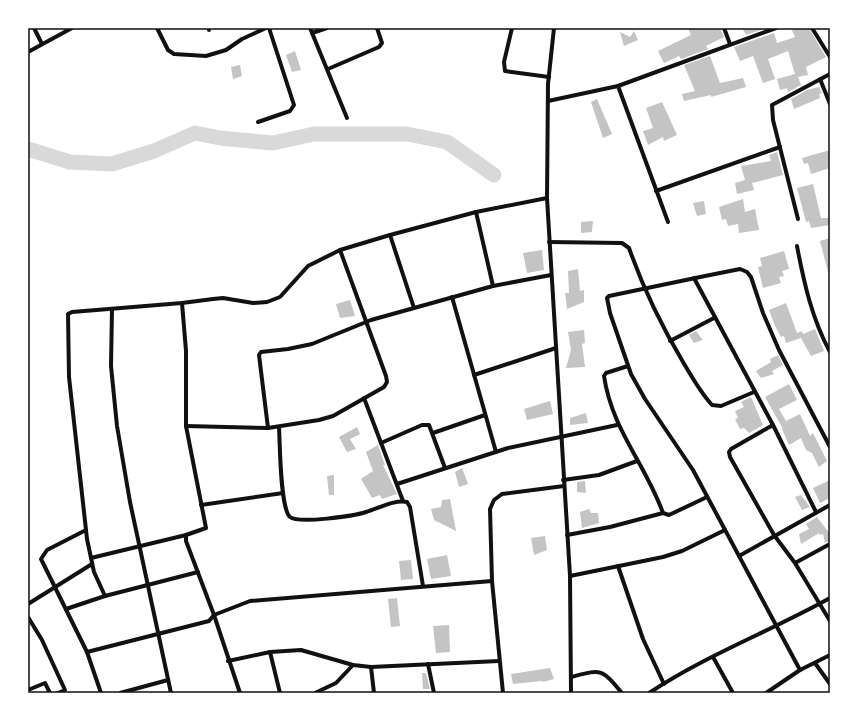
<svg xmlns="http://www.w3.org/2000/svg" width="858" height="721" viewBox="0 0 858 721" font-family="'Titillium Web',sans-serif">
	<style>
		.lines { fill: none; stroke-linecap: round; stroke-linejoin: round }
		.river { stroke: #d9d9d9; stroke-width: 15 }
		.building { fill: #c4c4c4 }
		.minor { stroke: #111; stroke-width: 4 }
		.neatline { fill: none; stroke: #111; stroke-width: 1.5 }
	</style>
	<rect width="100%" height="100%" fill="#fff"/>
	<g class="lines">
		<polyline class="river" points="28,149 70,162 112,164 154,151 195,133 220,138 273,143 314,134 407,134 447,142 494,175"/>
	</g>
	<g class="building">
		<polygon points="688,28 720,28 724,37 706,46 708,49 681,59 679,56 664,63 658,51 691,35"/>
		<polygon points="742,28 766,28 746,35"/>
		<polygon points="791,28 809,28 826,57 806,67 808,75 798,77 801,85 788,92 787,88 780,90 777,79 795,74 788,51 768,59 775,79 763,83 753,56 740,61 734,47 774,33 777,43 795,37"/>
		<polygon points="634,31 638,40 624,46 620,32 630,37"/>
		<polygon points="295,51 301,70 292,72 286,55"/>
		<polygon points="710,56 720,83 743,78 746,87 711,97 711,95 684,101 682,94 695,91 684,65"/>
		<polygon points="240,65 242,76 233,79 231,67"/>
		<polygon points="819,87 822,93 819,94 820,98 794,109 791,99 807,90"/>
		<polygon points="597,99 612,134 603,138 591,102"/>
		<polygon points="662,102 677,135 664,141 663,137 648,145 643,131 653,128 646,108"/>
		<polygon points="830,150 830,161 828,161 830,168 811,174 808,163 804,164 802,158"/>
		<polygon points="777,152 783,175 752,183 754,190 737,194 735,183 745,180 741,166 771,161 769,155"/>
		<polygon points="813,184 821,218 830,218 830,225 811,228 809,221 806,222 797,188"/>
		<polygon points="743,199 745,212 755,209 759,230 739,233 738,224 728,226 726,219 722,220 719,207"/>
		<polygon points="704,201 706,214 697,216 693,203"/>
		<polygon points="593,221 592,232 581,233 581,222"/>
		<polygon points="830,238 830,272 828,272 820,241"/>
		<polygon points="542,250 544,270 527,273 523,253"/>
		<polygon points="784,251 789,269 782,271 784,276 779,277 781,283 763,288 758,267 762,266 760,258"/>
		<polygon points="578,269 580,291 584,290 584,302 567,309 565,293 569,293 568,271"/>
		<polygon points="350,300 355,316 340,318 336,304"/>
		<polygon points="786,303 797,333 802,331 803,334 815,329 824,351 811,356 801,338 786,343 784,336 781,337 775,326 769,310"/>
		<polygon points="584,330 585,343 582,344 585,367 566,368 571,350 568,332"/>
		<polygon points="696,331 703,340 694,343 689,335"/>
		<polygon points="778,355 783,365 772,371 774,374 761,378 756,371 771,362 770,359"/>
		<polygon points="789,384 797,400 779,409 786,421 800,414 810,436 813,433 827,461 819,467 812,453 806,450 801,438 789,445 782,429 783,429 765,397"/>
		<polygon points="751,397 763,425 749,433 744,428 740,429 735,419 738,418 735,411 744,407 741,402"/>
		<polygon points="550,401 553,414 527,420 524,409"/>
		<polygon points="586,413 588,423 570,425 570,418"/>
		<polygon points="357,427 360,434 350,439 356,449 347,452 339,437"/>
		<polygon points="378,445 385,465 383,465 397,494 382,499 380,495 372,498 361,479 373,471 366,452"/>
		<polygon points="462,468 468,484 459,487 455,472"/>
		<polygon points="334,475 334,495 329,495 327,476"/>
		<polygon points="830,480 830,498 820,503 813,488"/>
		<polygon points="585,481 586,493 577,492 577,482"/>
		<polygon points="801,495 810,507 802,510 795,497"/>
		<polygon points="450,499 456,531 434,520 431,509 441,507 442,500"/>
		<polygon points="589,509 591,513 598,513 599,523 582,528 580,512"/>
		<polygon points="817,517 830,534 830,541 825,543 823,534 820,535 819,533 801,544 799,534 809,529 806,524"/>
		<polygon points="545,536 547,550 534,555 531,538"/>
		<polygon points="447,555 451,576 431,579 427,559"/>
		<polygon points="411,560 413,579 401,580 399,561"/>
		<polygon points="397,598 400,626 391,627 388,599"/>
		<polygon points="449,625 450,652 436,653 433,626"/>
		<polygon points="550,668 554,679 543,682 542,681 513,684 511,674"/>
		<polygon points="422,673 426,673 430,689 423,689"/>
	</g>
	<g class="lines">
		<g class="minor">
			<polyline points="34,28 42,44"/>
			<polyline points="157,28 168,50 174,54 206,56 226,50 242,39 266,28"/>
			<polyline points="310,28 347,118"/>
			<polyline points="512,28 504,62 505,71 549,77"/>
			<polyline points="554,28 548,84 547,198 570,576 571,693"/>
			<polyline points="724,28 730,44"/>
			<polyline points="812,28 830,57"/>
			<polyline points="209,30 209,28"/>
			<polyline points="312,33 327,28"/>
			<polyline points="28,52 72,28"/>
			<polyline points="328,69 379,47 382,43 377,28"/>
			<polyline points="820,79 830,104"/>
			<polyline points="618,86 668,222"/>
			<polyline points="548,101 618,86 776,28"/>
			<polyline points="258,122 290,111 294,105 269,28"/>
			<polyline points="656,191 780,147"/>
			<polyline points="476,212 493,286"/>
			<polyline points="798,219 773,120 772,105 830,74"/>
			<path d="M549 242 622 243 629 248C643 288 661 325 683 362 692 377 700 392 712 405L721 406 754 392"/>
			<path d="M797 246C804 283 812 319 830 352"/>
			<polyline points="694,278 773,425 816,512"/>
			<polyline points="452,297 496,452"/>
			<polyline points="414,308 390,235 476,212 547,198"/>
			<polyline points="112,309 111,366 117,426 130,502 171,693"/>
			<polyline points="670,341 714,318"/>
			<path d="M628 366 606 373 604 376C612 430 645 463 663 513L669 515 707 497"/>
			<polyline points="474,375 556,348"/>
			<polyline points="364,398 403,501"/>
			<polyline points="773,425 731,449 729,452 730,457 774,535 795,563 830,621"/>
			<polyline points="186,426 268,428 319,420 333,416 384,387 387,382 386,376 340,250"/>
			<path d="M279 427C280 443 280 508 290 517 299 524 354 516 366 512 377 509 395 499 407 502L410 507 423 586"/>
			<polyline points="268,428 259,355 261,352 288,349 312,344 371,320 493,286 551,275"/>
			<polyline points="433,433 485,415"/>
			<polyline points="381,443 422,425 429,425 445,468"/>
			<polyline points="563,480 599,475 637,461"/>
			<polyline points="397,484 508,448 617,425"/>
			<polyline points="201,505 283,493"/>
			<polyline points="86,530 47,550 41,559 87,652 101,693"/>
			<polyline points="186,535 186,541 214,615 240,693"/>
			<polyline points="567,535 610,527 663,513"/>
			<polyline points="739,556 830,505"/>
			<polyline points="91,558 186,535 206,528 186,426 186,351 182,303"/>
			<polyline points="795,563 830,544"/>
			<polyline points="618,566 643,639 664,684"/>
			<polyline points="570,576 663,557 682,551 725,530"/>
			<polyline points="105,596 94,572 87,539 69,377 68,314 72,312 182,303 213,299 223,298 253,303 267,302 280,297 308,266 340,250 390,235"/>
			<polyline points="28,604 92,564"/>
			<polyline points="66,609 105,596 198,572"/>
			<polyline points="28,617 42,640 65,690 58,693"/>
			<polyline points="87,652 209,621 214,615 250,601 492,581"/>
			<polyline points="270,652 280,693"/>
			<polyline points="713,657 733,693"/>
			<polyline points="228,661 270,652 301,650 353,665 371,667 499,661"/>
			<polyline points="815,663 830,684"/>
			<polyline points="428,664 434,693"/>
			<polyline points="371,667 374,693"/>
			<polyline points="800,670 693,470 645,399 631,374 610,313 607,298 609,296 705,276 740,269 747,272 751,277 763,313 779,350 830,447"/>
			<path d="M571 677C602 669 601 668 622 693"/>
			<polyline points="28,690 45,683 50,693"/>
			<polyline points="120,693 168,680"/>
			<polyline points="315,693 336,683 353,665"/>
			<polyline points="503,693 492,581 490,509 494,500 502,494 564,486"/>
			<path d="M649 693C706 655 771 631 830 598"/>
			<polyline points="766,693 800,670 830,655"/>
		</g>
	</g>
	<rect width="858" height="721" fill="none" stroke="#ffffff" stroke-width="58"/>
	<rect x="29" y="29" width="800" height="663" class="neatline"/>
</svg>
